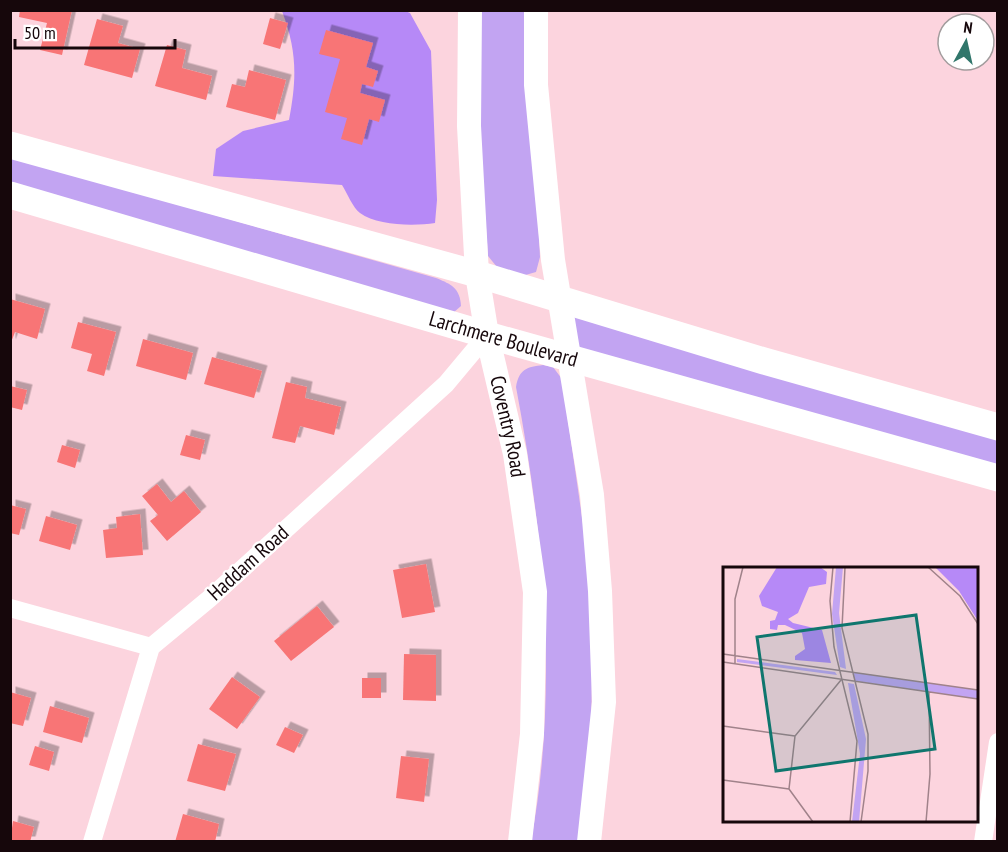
<svg xmlns="http://www.w3.org/2000/svg" width="1008" height="852" viewBox="0 0 1008 852" font-family="'PT Sans Narrow',sans-serif">
	<style>
		.green { fill: #c2a4f2 }
		.forest { fill: #b689f7 }
		.building { fill: #f87576; filter: url(#shadow) }
		.lines { fill: none; stroke-linecap: round; stroke-linejoin: round }
		.minor { stroke: #fff; stroke-width: 18 }
		.tertiary { stroke: #fff; stroke-width: 24 }
		.secondary { stroke: #fff; stroke-width: 27 }
		.labels { text-anchor: middle; stroke-width: 4.5; stroke-linejoin: round; paint-order: stroke }
		.street-label { font-size: 21px; fill: #16070b; stroke: #fff }
		.inset-road { fill: none; stroke: #a0828a; stroke-width: 1.5 }
		.view { fill: #0f766e; fill-opacity: 0.15; stroke: #0f766e; stroke-width: 3 }
		.inset-edge { fill: none; stroke: #16070b; stroke-width: 3 }
	</style>
	<defs>
		<filter id="shadow"><feDropShadow dx="5.5" dy="-5.5" stdDeviation="0" flood-color="#0004"/></filter>
	</defs>
	<rect width="100%" height="100%" fill="#fcd4de"/>
	<g class="green">
		<polygon points="481,11 528,11 540,257 536,272 522,276 501,272 488,256 480,142"/>
		<path d="M10 157 436 278C451 284 460 288 461 306L453 313 11 188Z"/>
		<polygon points="559,300 997,427 997,478 571,358"/>
		<path d="M543 365 553 367 562 379 584 531 593 626 591 729 579 841H531C559 692 544 535 516 387 519 369 527 367 543 365Z"/>
	</g>
	<path class="forest" d="M403 10 410 13 431 51 437 200 435 223C415 226 377 226 360 213 353 208 347 193 342 185L213 176 216 149 243 131 289 120C297 78 297 51 282 11Z"/>
	<g class="building">
		<polygon points="20,10 72,10 62,55 40,50 47,23 19,17"/>
		<polygon points="270,18 288,23 280,49 263,44"/>
		<polygon points="97,19 123,26 118,43 140,49 132,78 84,65"/>
		<polygon points="326,30 373,43 366,67 378,71 373,87 362,84 360,93 385,100 379,122 369,119 362,145 341,139 347,118 325,112 340,59 319,54"/>
		<polygon points="167,45 186,50 182,68 212,76 206,100 155,86"/>
		<polygon points="249,70 286,80 275,120 226,107 232,84 245,87"/>
		<polygon points="10,299 45,309 37,339 15,332 10,345"/>
		<polygon points="78,322 116,332 104,376 87,371 92,354 71,348"/>
		<polygon points="143,339 193,353 186,380 136,366"/>
		<polygon points="212,357 262,371 254,398 204,384"/>
		<polygon points="286,382 307,387 305,398 341,407 334,435 300,426 295,443 272,438"/>
		<polygon points="10,386 27,390 22,410 10,407"/>
		<polygon points="186,435 205,440 200,460 180,455"/>
		<polygon points="62,445 80,450 75,468 57,462"/>
		<polygon points="157,484 171,502 184,491 201,512 167,541 150,521 158,515 142,496"/>
		<polygon points="10,505 26,509 19,535 10,533"/>
		<polygon points="140,514 143,555 106,558 103,530 117,528 116,517"/>
		<polygon points="46,516 77,525 70,550 39,541"/>
		<polygon points="426,564 435,612 402,618 393,570"/>
		<polygon points="317,606 334,627 291,661 274,641"/>
		<polygon points="404,654 436,655 436,701 403,700"/>
		<polygon points="232,677 260,697 237,729 209,709"/>
		<rect x="362" y="678" width="19" height="20"/>
		<polygon points="10,692 31,698 23,726 10,723"/>
		<polygon points="50,706 89,718 82,743 43,732"/>
		<polygon points="285,727 303,735 294,753 276,745"/>
		<polygon points="198,744 236,754 225,791 187,781"/>
		<polygon points="35,746 54,752 49,771 29,765"/>
		<polygon points="401,756 429,759 424,802 396,798"/>
		<polygon points="183,814 219,824 215,842 175,842"/>
		<polygon points="13,821 34,827 30,842 10,842"/>
	</g>
	<g class="lines">
		<g class="minor">
			<polyline points="10,608 151,647"/>
			<polyline points="92,842 151,647 209,599 446,384 487,335"/>
			<polyline points="983,842 998,742"/>
		</g>
		<g class="tertiary">
			<path id="s1" d="M470 10 469 126 477 274 487 335 515 454 535 592 532 734 520 842"/>
			<polyline points="536,10 536,85 553,260 592,495 600,591 604,702 589,842"/>
		</g>
		<g class="secondary">
			<polyline points="10,145 477,274 764,361 998,427"/>
			<path id="s2" d="M10 195 487 335 998 478"/>
		</g>
	</g>
	<g class="labels">
		<g class="street-label">
			<text dy="7" stroke="none"><textPath href="#s2" startOffset="514">Larchmere Boulevard</textPath></text>
			<text dy="7" stroke="none"><textPath href="#s1" startOffset="420">Coventry Road</textPath></text>
			<text transform="translate(248 563) rotate(-42)" y="7">Haddam Road</text>
		</g>
	</g>
	<g transform="translate(723 567)">
		<rect width="255" height="255" fill="#fcd4de"/>
		<path d="M113 0H120L116 46 123 102 117 100 109 47ZM14 92 112 105 114 108 14 95ZM129 105 255 123V132L132 114ZM125 116 131 117 143 172 136 255H129L137 187Z" fill="#c2a4f2"/>
		<path d="M54 0H97L104 5 103 17 86 20 75 46 65 52 70 56 99 63 108 96 72 93V89L82 82 79 66 62 58H55L54 63 47 62V54L52 53 55 45 39 39 36 29ZM212 0H255V54L236 24Z" fill="#b689f7"/>
		<path class="inset-road" d="M110 0 107 34 111 80 134 174 127 255M122 0 119 61 145 167V204L138 255M205 0 237 29 255 57M0 87 255 123M0 95 255 132M12 97V32L20 0M0 159 72 169M0 213 66 222M90 255 66 222 72 169 118 113M203 255 207 207 206 125"/>
		<path class="view" d="M193 48 212 182 53 204 34 70Z"/>
		<rect width="255" height="255" class="inset-edge"/>
	</g>
	<rect width="1008" height="852" fill="none" stroke="#16070b" stroke-width="24"/>
	<g transform="translate(966 42) rotate(8)"><circle r="28" fill="#ffffff" stroke="#a29c9d" stroke-width="1.5"/>
	<path d="M0-4.5L10 22L0 15L-10 22Z" fill="#30766b"/>
	<text y="-9" font-size="16" font-weight="bold" text-anchor="middle" fill="#16070b">N</text>
	</g>
	<path d="M15 39v9h160v-9" fill="none" stroke="#16070b" stroke-width="3"/>
	<text x="24" y="39" font-size="18" fill="#16070b" stroke="#ffffff" stroke-width="4.5" paint-order="stroke">50 m</text>
</svg>
